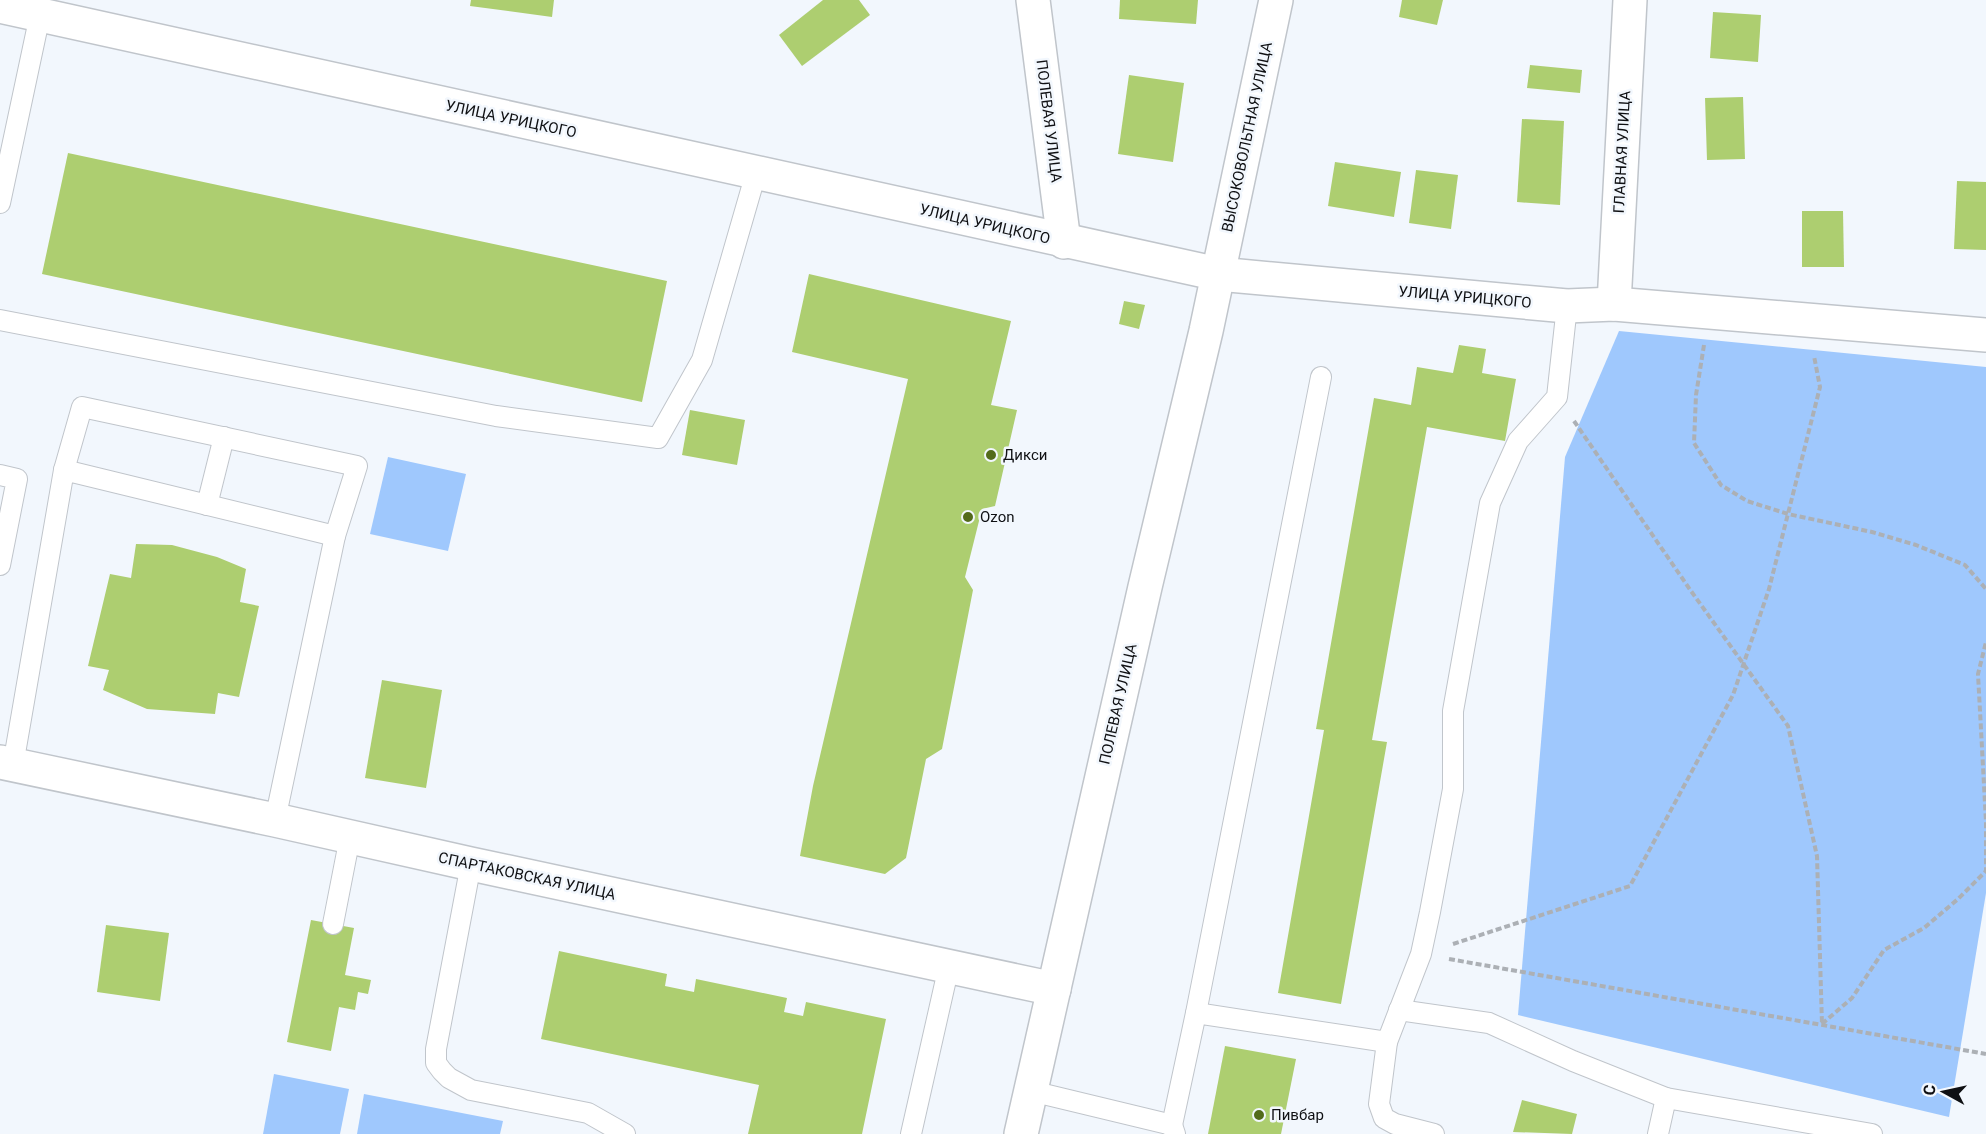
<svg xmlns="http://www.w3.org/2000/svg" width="1986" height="1134" viewBox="0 0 1986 1134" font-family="Roboto,sans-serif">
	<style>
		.green { fill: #9fc8fd }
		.building { fill: #adce70 }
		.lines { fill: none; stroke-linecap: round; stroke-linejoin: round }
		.service-casing { stroke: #c0c5cb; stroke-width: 22 }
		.minor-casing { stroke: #c0c5cb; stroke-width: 36 }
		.path { stroke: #acb0b5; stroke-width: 4; stroke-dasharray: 6 3; stroke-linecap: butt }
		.service { stroke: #fff; stroke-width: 20 }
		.minor { stroke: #fff; stroke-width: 33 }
		.poi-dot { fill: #536b1b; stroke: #f2f7fd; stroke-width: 2 }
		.labels { text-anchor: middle; stroke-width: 5; stroke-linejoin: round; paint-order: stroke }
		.street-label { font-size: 15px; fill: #0f1013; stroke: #f2f7fd }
		.poi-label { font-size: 15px; fill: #0f1013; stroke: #f2f7fd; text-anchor: start }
	</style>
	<rect width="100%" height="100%" fill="#f2f7fd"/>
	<g class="green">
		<polygon points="1619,331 1986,367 1986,893 1949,1117 1518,1015 1565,457"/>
		<polygon points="388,457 466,474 448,551 370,534"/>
		<polygon points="274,1074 349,1089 340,1134 263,1134"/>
		<polygon points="364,1094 503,1121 500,1134 357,1134"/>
	</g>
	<g class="building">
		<polygon points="471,0 554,0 552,17 470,6"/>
		<polygon points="823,0 859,0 870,15 802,66 779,35"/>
		<polygon points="1120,0 1198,0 1196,24 1119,19"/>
		<polygon points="1402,0 1443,0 1437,25 1399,17"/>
		<polygon points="1713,12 1761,15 1758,62 1710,58"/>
		<polygon points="1530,65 1582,70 1580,93 1527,88"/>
		<polygon points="1129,75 1184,83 1173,162 1118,154"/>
		<polygon points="1743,97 1745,159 1707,160 1705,98"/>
		<polygon points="1522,119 1564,121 1560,205 1517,202"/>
		<polygon points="68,153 667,281 642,402 42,274"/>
		<polygon points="1335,162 1401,172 1394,217 1328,206"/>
		<polygon points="1416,170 1458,175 1451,229 1409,223"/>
		<polygon points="1957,181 1986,182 1986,250 1954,249"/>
		<polygon points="1802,211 1843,211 1844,267 1802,267"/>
		<polygon points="809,274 1011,321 991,405 1017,410 995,506 982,509 965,577 973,590 942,749 926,759 906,858 885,874 800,856 813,786 908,379 792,352"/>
		<polygon points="1124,301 1145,305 1139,329 1119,324"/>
		<polygon points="1459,345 1486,349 1482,373 1516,379 1505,441 1427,427 1372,740 1387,742 1341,1004 1278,993 1324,730 1316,729 1374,398 1411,405 1417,367 1453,373"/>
		<polygon points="690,410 745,420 737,465 682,455"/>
		<polygon points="136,544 172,545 217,557 246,569 240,602 259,606 239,697 218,693 215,714 147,709 103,690 109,670 88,666 110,574 131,578"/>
		<polygon points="382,680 442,690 426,788 365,778"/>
		<polygon points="311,920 354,928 345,975 371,980 368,994 358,992 355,1010 339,1007 331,1051 287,1042"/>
		<polygon points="106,925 169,933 160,1001 97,992"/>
		<polygon points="559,951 667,974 665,986 694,992 696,979 787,998 784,1012 803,1016 806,1002 886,1019 862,1134 748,1134 759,1085 541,1039"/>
		<polygon points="1225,1046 1296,1059 1281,1134 1208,1134"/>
		<polygon points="1522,1100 1577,1114 1572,1134 1513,1132"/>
	</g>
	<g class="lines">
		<defs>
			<g id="service">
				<polyline points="0,203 40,15"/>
				<polyline points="0,320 496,416 658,438 702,360 756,173"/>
				<polyline points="64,470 82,407 357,466 335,536"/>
				<polyline points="0,475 17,479 0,565"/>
				<polyline points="207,505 224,437"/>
				<polyline points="13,765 64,470 335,536 275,820"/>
				<polyline points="471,864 436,1049 436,1063 442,1071 449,1078 471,1090 588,1113 625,1134"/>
				<polyline points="333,924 350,837"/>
				<polyline points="1399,1010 1489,1023 1573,1061 1666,1098"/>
				<polyline points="1196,1013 1321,377"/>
				<polyline points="1387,1042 1379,1104 1384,1118 1395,1124 1434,1134"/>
				<polyline points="1031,1091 1172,1125 1175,1134"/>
				<polyline points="1172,1125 1196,1013 1387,1042 1421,954 1430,912 1453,789 1453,711 1490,503 1518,441 1557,397 1567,306"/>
				<polyline points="911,1134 949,966"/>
				<polyline points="1658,1134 1666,1098 1872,1134"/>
			</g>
			<g id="minor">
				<polyline points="1033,0 1064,242"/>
				<polyline points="0,6 1218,274 1567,306 1614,304 1986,335"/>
				<polyline points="1614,304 1630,0"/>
				<polyline points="0,762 275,820 471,864 1054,989"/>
				<polyline points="1021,1134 1145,587 1206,331 1276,0"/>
			</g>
		</defs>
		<use href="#service" class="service-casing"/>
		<use href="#minor" class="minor-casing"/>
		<g class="path">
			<polyline points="1704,345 1696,395 1694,443 1721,485 1747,501 1788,514 1872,532 1916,545 1965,565 1986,589"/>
			<polyline points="1574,421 1691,591 1788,726 1817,856 1822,1025"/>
			<polyline points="1453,944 1630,886 1733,695 1769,589 1820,387 1814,356"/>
			<polyline points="1449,959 1986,1054"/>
			<polyline points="1822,1024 1852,998 1884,950 1924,928 1958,899 1986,871 1986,822 1978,674 1986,642"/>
		</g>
		<use href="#service" class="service"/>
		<use href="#minor" class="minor"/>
	</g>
	<g class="poi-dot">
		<circle cx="991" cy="455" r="6"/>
		<circle cx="968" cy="517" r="6"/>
		<circle cx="1259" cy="1115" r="6"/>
	</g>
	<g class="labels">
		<g class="street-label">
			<text transform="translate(511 119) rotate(12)" y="5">УЛИЦА УРИЦКОГО</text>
			<text transform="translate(1049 121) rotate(83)" y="5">ПОЛЕВАЯ УЛИЦА</text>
			<text transform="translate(1247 137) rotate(-78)" y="5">ВЫСОКОВОЛЬТНАЯ УЛИЦА</text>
			<text transform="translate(1622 152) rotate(-87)" y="5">ГЛАВНАЯ УЛИЦА</text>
			<text transform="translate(985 224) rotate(13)" y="5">УЛИЦА УРИЦКОГО</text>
			<text transform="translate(1465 297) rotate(5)" y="5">УЛИЦА УРИЦКОГО</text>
			<text transform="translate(1118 704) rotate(-77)" y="5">ПОЛЕВАЯ УЛИЦА</text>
			<text transform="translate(527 876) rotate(12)" y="5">СПАРТАКОВСКАЯ УЛИЦА</text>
		</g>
		<g class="poi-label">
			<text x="1003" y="460">Дикси</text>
			<text x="980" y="522">Ozon</text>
			<text x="1271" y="1120">Пивбар</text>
		</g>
	</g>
	<g transform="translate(1944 1092) rotate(278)" stroke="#f2f7fd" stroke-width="4.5" paint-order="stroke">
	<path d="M0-4.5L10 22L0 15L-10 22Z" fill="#0f1013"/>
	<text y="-9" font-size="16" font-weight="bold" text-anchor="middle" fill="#0f1013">С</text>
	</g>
</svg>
